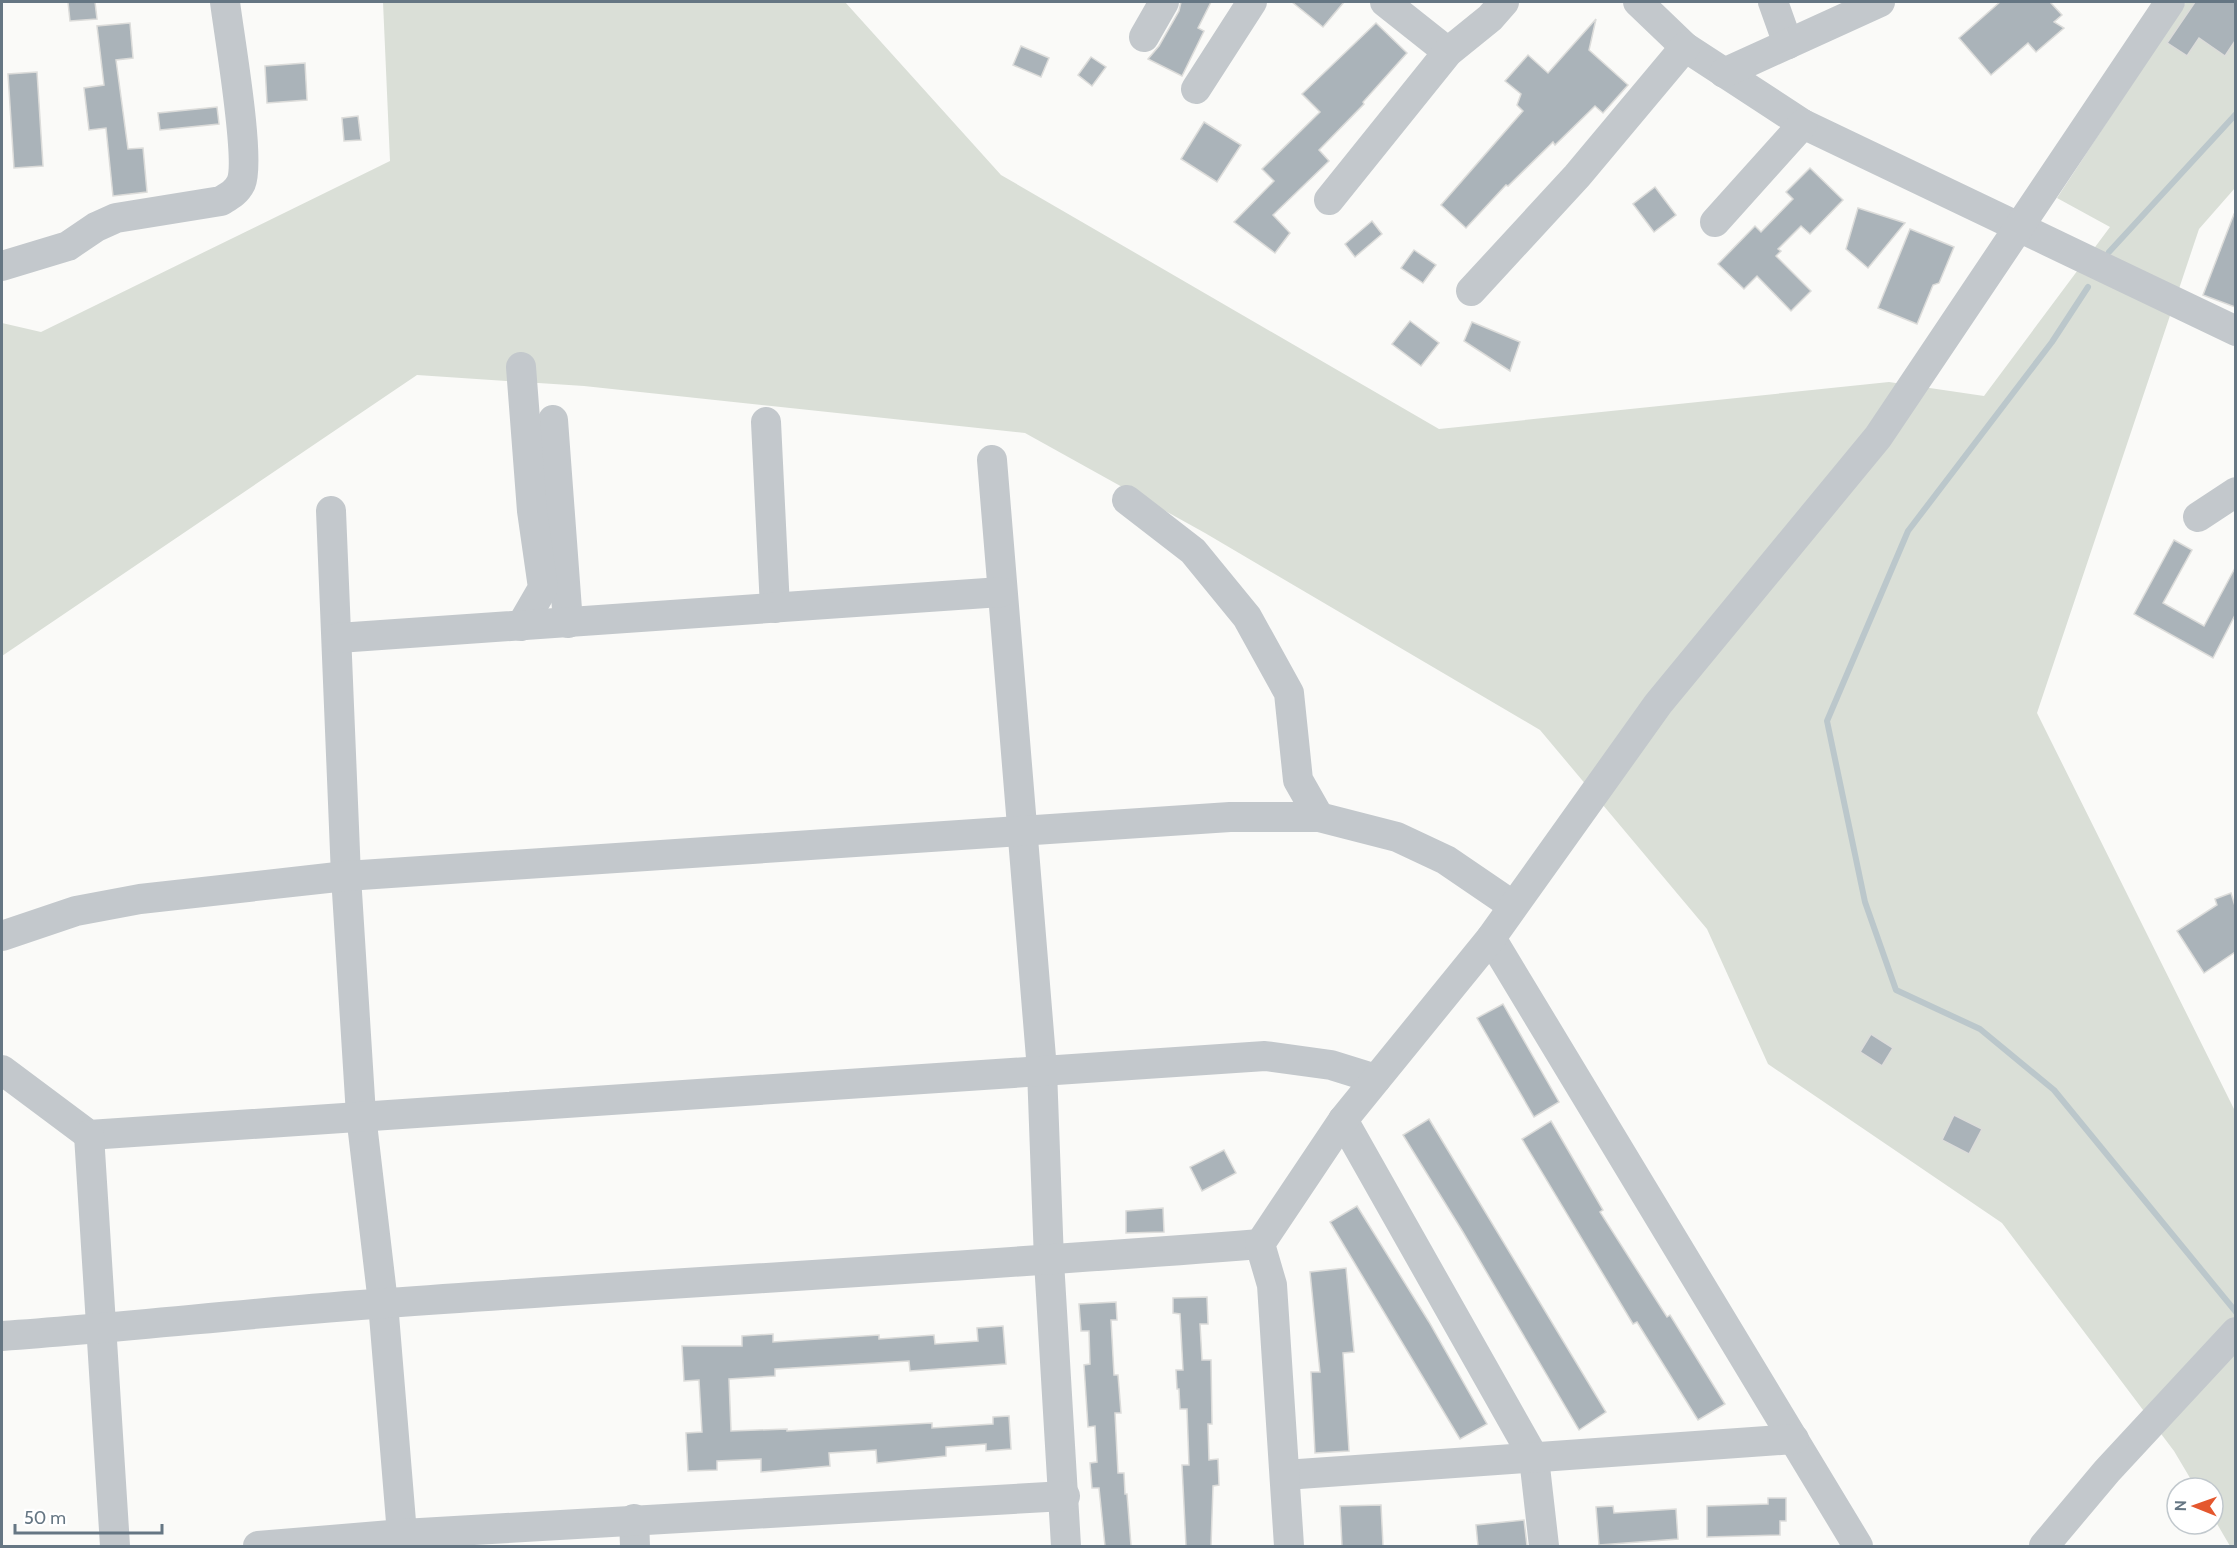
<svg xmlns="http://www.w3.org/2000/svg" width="2237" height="1548" viewBox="0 0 2237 1548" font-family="Cabin,sans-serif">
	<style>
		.green { fill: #dadfd7 }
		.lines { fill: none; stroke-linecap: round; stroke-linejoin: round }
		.stream { stroke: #bbc7cb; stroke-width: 6 }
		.building { fill: #aab3b9; stroke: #dcdcda; stroke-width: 1.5 }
		.minor { stroke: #c3c8cc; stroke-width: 30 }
	</style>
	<rect width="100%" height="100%" fill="#fafaf8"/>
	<polygon class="green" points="383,2 845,2 1001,175 1439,429 1889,382 1984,396 2110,227 2057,198 2186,2 2235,2 2235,188 2199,229 2037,713 2235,1111 2235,1546 2230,1546 2213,1517 2213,1488 2196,1488 2174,1451 2002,1223 1768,1064 1707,929 1540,730 1205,533 1025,433 584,386 417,375 2,656 2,323 41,332 390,161"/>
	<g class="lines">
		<g class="stream">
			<polyline points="2109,252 2236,114"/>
			<polyline points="2088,287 2052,342 1908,531 1827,721 1865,902 1896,990 1980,1029 2054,1090 2236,1312"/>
		</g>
	</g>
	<g class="building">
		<polygon points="68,2 95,2 97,19 70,21"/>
		<polygon points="1181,2 1211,2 1198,28 1204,31 1182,76 1148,59 1159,46 1179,11"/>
		<polygon points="1292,2 1344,2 1323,27"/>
		<polygon points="2000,2 2050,2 2062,15 2054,22 2064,28 2036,52 2028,43 1991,75 1959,38"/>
		<polygon points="2195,2 2235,2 2235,41 2225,56 2199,38 2187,56 2167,43"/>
		<polygon points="1596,19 1589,50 1628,85 1603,113 1595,106 1555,145 1553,142 1508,186 1506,185 1466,228 1441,205 1523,111 1517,105 1521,94 1505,81 1528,55 1548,73"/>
		<polygon points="130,23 133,58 116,60 128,149 143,148 147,192 113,196 106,128 89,130 84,88 104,85 97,26"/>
		<polygon points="1376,23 1407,53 1363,102 1364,104 1319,150 1329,161 1273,215 1290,233 1275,253 1234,222 1274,181 1262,169 1320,112 1302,94"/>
		<polygon points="1021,46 1049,58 1041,77 1013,65"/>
		<polygon points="1091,57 1106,67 1092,86 1078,75"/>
		<polygon points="305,63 307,100 267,103 265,66"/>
		<polygon points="37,72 43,166 14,168 8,74"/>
		<polygon points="217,107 219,124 160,130 158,113"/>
		<polygon points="358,116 361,140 344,141 342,118"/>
		<polygon points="1204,122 1241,145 1217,182 1181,159"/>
		<polygon points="1810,168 1843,200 1810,234 1801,226 1778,249 1781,251 1776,256 1811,291 1791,311 1757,276 1744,289 1718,264 1755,226 1761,232 1793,199 1786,192"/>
		<polygon points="1655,187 1676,215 1654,232 1633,204"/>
		<polygon points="1858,208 1905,223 1868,268 1846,249"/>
		<polygon points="2234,214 2235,214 2235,307 2203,295"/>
		<polygon points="1372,221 1382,234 1355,257 1345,244"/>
		<polygon points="1910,229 1954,247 1939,283 1933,285 1917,324 1878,308"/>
		<polygon points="1414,250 1436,265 1423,283 1401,268"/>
		<polygon points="1410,321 1439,343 1421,366 1392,344"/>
		<polygon points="1472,322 1520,342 1510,371 1464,341"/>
		<polygon points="2174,540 2192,550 2163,603 2204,626 2235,568 2235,615 2213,658 2134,614"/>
		<polygon points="2231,893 2235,906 2235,952 2204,973 2177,931 2217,905 2215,899"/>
		<polygon points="1503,1004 1559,1102 1534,1117 1477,1018"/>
		<polygon points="1871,1034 1893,1048 1882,1066 1860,1052"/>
		<polygon points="1954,1115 1982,1129 1969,1154 1942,1140"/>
		<polygon points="1429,1119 1606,1412 1579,1430 1463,1232 1403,1135"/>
		<polygon points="1551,1121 1603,1210 1600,1212 1667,1317 1670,1315 1725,1404 1698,1420 1637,1322 1633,1324 1522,1139"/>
		<polygon points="1224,1150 1236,1173 1202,1191 1190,1167"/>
		<polygon points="1357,1206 1429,1322 1487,1424 1460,1439 1330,1222"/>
		<polygon points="1163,1208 1164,1232 1126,1233 1126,1211"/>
		<polygon points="1346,1268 1354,1352 1343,1353 1349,1451 1315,1453 1311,1372 1320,1372 1310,1272"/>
		<polygon points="1207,1297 1208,1324 1200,1324 1202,1360 1211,1360 1212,1424 1208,1424 1209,1460 1218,1459 1219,1485 1213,1486 1211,1546 1186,1546 1182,1465 1189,1465 1187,1409 1180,1409 1179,1389 1177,1389 1176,1370 1183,1370 1180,1314 1173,1313 1173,1298"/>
		<polygon points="1116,1302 1117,1320 1111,1320 1114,1375 1118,1375 1121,1413 1115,1413 1118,1473 1124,1473 1125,1494 1127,1494 1131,1546 1105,1546 1099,1488 1092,1488 1090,1463 1097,1462 1095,1426 1088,1427 1084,1365 1090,1364 1089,1331 1081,1331 1079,1304"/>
		<polygon points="1003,1326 1006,1364 910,1371 909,1361 775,1369 775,1376 729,1379 731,1431 787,1429 787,1431 932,1423 932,1428 993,1424 993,1417 1009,1416 1011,1449 986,1451 986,1444 946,1447 946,1456 877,1463 876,1450 829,1453 830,1466 761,1472 761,1459 717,1461 717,1470 688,1471 686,1433 702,1432 699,1380 684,1381 682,1346 742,1346 742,1336 773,1334 773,1342 879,1335 879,1339 934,1335 935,1344 978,1341 977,1328"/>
		<polygon points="1768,1498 1786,1498 1786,1521 1780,1521 1780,1535 1707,1537 1707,1506 1768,1504"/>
		<polygon points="1381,1505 1383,1546 1342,1546 1340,1506"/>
		<polygon points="1613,1506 1614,1513 1676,1509 1678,1539 1599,1545 1596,1507"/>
		<polygon points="1524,1520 1527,1546 1478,1546 1476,1525"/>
	</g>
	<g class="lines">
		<g class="minor">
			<polyline points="1385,2 1448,52"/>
			<polyline points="1638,2 1685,47 1803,124 2236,331"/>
			<polyline points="1773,2 1788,44"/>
			<polyline points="1144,37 1164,2"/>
			<polyline points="1724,73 1880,2"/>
			<polyline points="1196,89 1252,2"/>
			<polyline points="1329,200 1448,52 1490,18 1504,2"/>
			<polyline points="1715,222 1803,124"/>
			<path d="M2 266 68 246 96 227 116 218 221 201C229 196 236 193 241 183 251 160 229 35 225 2"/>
			<polyline points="1471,291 1577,176 1685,47"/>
			<polyline points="553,420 568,623"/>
			<polyline points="766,422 775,608"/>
			<polyline points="992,460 1042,1070 1049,1261 1066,1546"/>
			<polyline points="1127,500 1193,551 1247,617 1289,693 1298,780 1319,817"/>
			<polyline points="331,511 346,876 361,1115 383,1303 403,1546"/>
			<polyline points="2198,517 2236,492"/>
			<polyline points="521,626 543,588 532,511 521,367"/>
			<polyline points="338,638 1001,592"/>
			<polyline points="2,936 76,911 140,899 346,876 1230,817 1319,817 1397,837 1446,860 1512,905"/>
			<polyline points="1491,938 1858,1546"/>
			<polyline points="2,1070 89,1135 1265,1056 1331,1065 1376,1079"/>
			<polyline points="1343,1120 1534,1458 1544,1546"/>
			<polyline points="89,1135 115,1546"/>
			<path d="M2 1336C130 1327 258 1312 387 1303 678 1282 970 1267 1260 1244"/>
			<polyline points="1285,1475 1794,1439"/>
			<polyline points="634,1519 635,1546"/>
			<polyline points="258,1546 403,1534 1065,1496"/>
			<polyline points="1289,1546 1272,1285 1260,1244 1343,1120 1491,938 1658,704 1878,437 2170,2"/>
			<polyline points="2044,1546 2107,1471 2236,1332"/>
		</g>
	</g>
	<rect width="2237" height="1548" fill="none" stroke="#657683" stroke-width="6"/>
	<g transform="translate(2195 1506) rotate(271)"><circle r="28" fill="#ffffff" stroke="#c1c8cd" stroke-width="1.5"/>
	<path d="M0-4.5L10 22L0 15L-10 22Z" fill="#e4572e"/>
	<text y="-9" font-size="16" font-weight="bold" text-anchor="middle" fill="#657683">N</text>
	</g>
	<path d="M15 1524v9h147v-9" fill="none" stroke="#657683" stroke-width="3"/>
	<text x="24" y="1524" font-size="18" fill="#657683" stroke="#ffffff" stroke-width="4.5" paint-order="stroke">50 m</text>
</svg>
